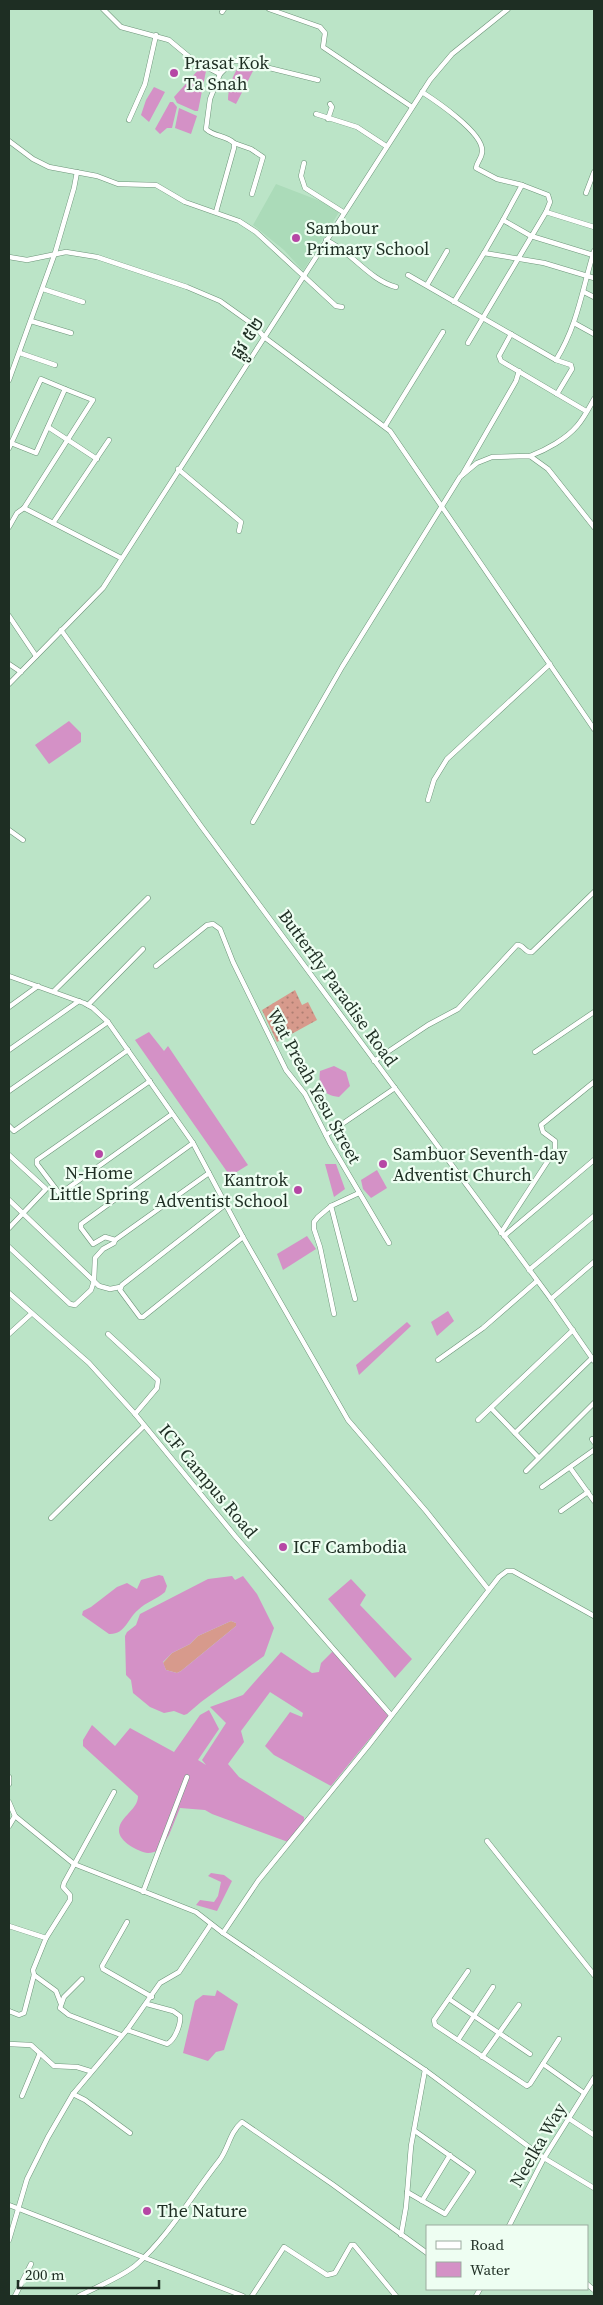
<svg xmlns="http://www.w3.org/2000/svg" width="603" height="2305" viewBox="0 0 603 2305" font-family="'Source Serif 4','Noto Sans Khmer',serif">
	<style>
		.built { fill: #abdbb9 }
		.grass { fill: #d79a8c }
		.park { fill: url(#park-dots) }
		.water { fill: #d491c6; fill-rule: evenodd }
		.lines { fill: none; stroke-linecap: round; stroke-linejoin: round }
		.minor-casing { stroke: #6d9479; stroke-width: 5.5 }
		.minor { stroke: #fff; stroke-width: 4.5 }
		.poi-dot { fill: #b647a5; stroke: #eefef2; stroke-width: 2 }
		.labels { text-anchor: middle; stroke-width: 4.5; stroke-linejoin: round; paint-order: stroke }
		.poi-label { font-size: 18px; fill: #1e2e23; stroke: #eefef2; text-anchor: start }
		.street-label { font-size: 18px; fill: #1e2e23; stroke: #eefef2 }
	</style>
	<defs>
		<pattern id="park-dots" width="8" height="8" patternUnits="userSpaceOnUse" patternTransform="scale(1.25)"><rect width="8" height="8" fill="#d79a8c"/><path d="M2 2h.1M6 6h.1" fill="none" stroke="#ae7e72" stroke-width="1.8" stroke-linecap="round"/></pattern>
	</defs>
	<rect width="100%" height="100%" fill="#bbe4c7"/>
	<polygon class="built" points="276,184 341,209 303,271 284,250 253,225"/>
	<polygon class="grass" points="231,1621 236,1623 236,1626 181,1671 177,1673 166,1670 163,1663 172,1653 190,1644 198,1636"/>
	<polygon class="park" points="295,990 302,1005 308,1002 317,1020 277,1042 262,1010"/>
	<g class="water">
		<path d="M246 63 254 69 236 104 228 100C228 87 233 75 240 64Z"/>
		<polygon points="200,68 206,71 198,111 195,111 177,103 174,97"/>
		<polygon points="154,87 165,92 149,122 141,115 146,100"/>
		<polygon points="170,102 173,102 177,107 172,128 167,128 160,134 155,129"/>
		<polygon points="179,108 197,116 191,134 175,128"/>
		<polygon points="69,721 81,733 81,742 49,764 35,745"/>
		<polygon points="149,1032 164,1051 168,1046 248,1165 230,1176 135,1040"/>
		<path d="M334 1066 346 1072 350 1086 339 1097C322 1095 318 1087 320 1071Z"/>
		<polygon points="325,1164 336,1164 345,1189 334,1197"/>
		<polygon points="377,1170 387,1188 371,1198 363,1189 361,1180"/>
		<polygon points="307,1236 316,1249 283,1270 277,1254"/>
		<polygon points="448,1311 454,1321 437,1336 431,1322"/>
		<polygon points="407,1322 411,1326 359,1375 356,1365"/>
		<path d="M159 1575 163 1576 167 1586 165 1592C157 1599 146 1602 138 1610 128 1618 125 1635 109 1634L82 1615 83 1611 91 1607 117 1587 127 1583 137 1589 141 1580Z"/>
		<path d="M232 1576 235 1580 243 1576 257 1594 274 1628 264 1656 201 1702 187 1714 184 1715 174 1711 164 1713 150 1707 133 1693 131 1680 126 1675 125 1636 127 1632 136 1625 140 1614 208 1579ZM231 1621 236 1623V1626L181 1671 177 1673 166 1670 163 1662 172 1653 190 1644 198 1636Z"/>
		<polygon points="351,1579 366,1595 360,1605 412,1659 395,1678 328,1599"/>
		<path d="M333 1651 389 1715 331 1786 274 1755 265 1746 290 1712 302 1717 303 1713 270 1692 241 1731 244 1742 228 1764 239 1777 304 1817V1822L288 1842 212 1814 205 1810 180 1808 169 1835 160 1850C156 1851 152 1853 148 1853 138 1852 118 1841 119 1830 120 1816 138 1810 138 1796L83 1746V1740L92 1725 115 1746 130 1728 174 1752 200 1715 209 1710 219 1729 198 1760 206 1765 202 1760 226 1723 210 1707 243 1695 281 1652 312 1673 319 1672 321 1663Z"/>
		<polygon points="211,1873 224,1875 232,1881 217,1911 196,1905 200,1900 214,1902 218,1896 221,1882 208,1876"/>
		<polygon points="217,1990 238,2004 224,2050 216,2052 208,2061 183,2053 195,2001 203,1995 215,1996"/>
	</g>
	<g class="lines">
		<defs>
			<g id="minor">
				<polyline points="103,9 121,27 169,40 193,60 220,74 233,61 241,61 318,80"/>
				<polyline points="269,9 320,27 325,33 323,47 412,107"/>
				<polyline points="222,12 224,9"/>
				<path d="M422 92C436 101 482 132 482 150 483 157 477 161 476 168L497 179 522 185 503 220 531 236 593 255"/>
				<polyline points="316,114 357,127 386,146"/>
				<polyline points="328,119 332,107 330,104"/>
				<polyline points="129,120 145,84 156,35"/>
				<polyline points="9,141 33,159 49,167 97,176 118,184 156,185 185,202 239,221 256,232 336,306 342,307"/>
				<polyline points="234,143 251,149 263,157 252,194"/>
				<polyline points="304,163 301,176 305,188 343,212"/>
				<polyline points="586,193 594,172"/>
				<path d="M216 212 234 148V143C226 135 214 137 206 129L210 99 220 74"/>
				<polyline points="546,212 594,227"/>
				<path d="M326 240C352 252 369 280 396 287"/>
				<polyline points="484,253 503,220"/>
				<polyline points="9,257 27,260 66,252 97,257 187,287 220,301 255,326 264,337 390,431 594,729"/>
				<polyline points="408,275 556,360 571,365 572,369 557,394"/>
				<polyline points="427,285 447,251"/>
				<polyline points="43,289 83,302"/>
				<polyline points="584,292 594,297"/>
				<polyline points="454,302 484,253 544,263 594,278"/>
				<polyline points="31,321 71,333"/>
				<polyline points="574,323 594,334"/>
				<polyline points="511,334 499,356 501,361 586,411"/>
				<polyline points="468,343 546,212 550,202 548,195 522,185"/>
				<polyline points="20,353 55,365"/>
				<path d="M556 360C578 324 582 290 594 251"/>
				<polyline points="9,380 55,253 74,188 77,172"/>
				<polyline points="385,426 443,332"/>
				<polyline points="48,427 97,459"/>
				<polyline points="9,448 41,379 65,389 36,453 11,443"/>
				<path d="M530 456C546 450 566 439 577 426 584 418 589 408 594 399"/>
				<polyline points="178,469 241,522 239,531"/>
				<polyline points="462,475 516,381 519,371"/>
				<polyline points="24,508 93,400 65,389"/>
				<polyline points="53,523 109,440"/>
				<polyline points="9,527 17,513 24,508 121,558"/>
				<polyline points="9,616 36,656"/>
				<polyline points="61,630 201,826 551,1299 594,1361"/>
				<polyline points="9,664 21,672"/>
				<polyline points="9,684 103,588 430,80 452,54 508,9"/>
				<polyline points="428,800 434,780 447,759 550,664"/>
				<polyline points="253,822 342,667 460,477 477,463 492,457 530,456 548,469 594,527"/>
				<polyline points="9,830 23,840"/>
				<polyline points="156,966 207,925 213,924 220,929 233,962 286,1070 305,1094 330,1143 389,1243"/>
				<polyline points="9,976 84,1003 93,1008 108,1022 193,1143 243,1237 348,1420 426,1511 488,1589"/>
				<polyline points="54,991 148,898"/>
				<polyline points="88,1005 143,949"/>
				<polyline points="9,1007 38,986"/>
				<polyline points="9,1050 79,1001"/>
				<polyline points="535,1052 594,1012"/>
				<path d="M374 1061 428 1025 458 1009 517 945C524 944 525 954 532 952L594 892"/>
				<polyline points="150,1081 37,1160 37,1164 59,1193 61,1193 172,1114"/>
				<polyline points="9,1091 108,1022"/>
				<polyline points="9,1126 14,1131 128,1050"/>
				<polyline points="326,1135 395,1088"/>
				<polyline points="193,1143 81,1224 81,1228 93,1244 105,1237 115,1240 209,1173"/>
				<polyline points="9,1155 46,1189 9,1228"/>
				<polyline points="9,1200 99,1286 110,1289 120,1287"/>
				<polyline points="226,1204 122,1285 120,1290 140,1317 143,1317 243,1237"/>
				<polyline points="331,1206 318,1217 314,1222 314,1229 320,1247 334,1314"/>
				<polyline points="501,1233 555,1150 555,1141 543,1132 541,1125 594,1082"/>
				<polyline points="504,1236 594,1160"/>
				<polyline points="9,1247 70,1304 75,1305 91,1290 94,1281 95,1258 103,1249 114,1243 115,1240"/>
				<polyline points="529,1270 594,1216"/>
				<polyline points="9,1293 89,1363 135,1414 235,1536 391,1715"/>
				<polyline points="355,1299 331,1206 359,1193"/>
				<polyline points="551,1299 594,1262"/>
				<polyline points="9,1334 31,1314"/>
				<polyline points="108,1334 158,1380 157,1388 135,1414"/>
				<polyline points="438,1360 483,1328 537,1281"/>
				<polyline points="491,1408 538,1457"/>
				<polyline points="478,1420 573,1330"/>
				<polyline points="515,1433 592,1358"/>
				<polyline points="592,1439 594,1442"/>
				<polyline points="571,1469 594,1501"/>
				<polyline points="526,1471 594,1403"/>
				<polyline points="542,1487 594,1450"/>
				<polyline points="561,1511 588,1492"/>
				<polyline points="51,1518 144,1426"/>
				<polyline points="9,1777 9,1784"/>
				<polyline points="9,1802 15,1816 74,1864 196,1912 223,1933 425,2070 544,2158 594,2188"/>
				<polyline points="9,1826 15,1816"/>
				<polyline points="487,1841 594,1975"/>
				<polyline points="143,1892 187,1777"/>
				<polyline points="127,1922 102,1966 103,1969 152,1997"/>
				<polyline points="9,1926 46,1938 33,1970 34,1975 24,2013 19,2015 9,2011"/>
				<polyline points="223,1933 258,1881 368,1746 499,1577 507,1571 513,1571 594,1616"/>
				<polyline points="46,1938 70,1900 70,1895 63,1887 64,1883 114,1792"/>
				<polyline points="468,1971 434,2020 435,2025 527,2086 530,2084 559,2039"/>
				<polyline points="34,1975 56,1991 61,2004"/>
				<polyline points="82,1979 64,1997 60,2008 69,2015 121,2035"/>
				<polyline points="449,1999 530,2054"/>
				<path d="M127 2030 167 2044C175 2040 181 2024 180 2016L173 2011 147 2004"/>
				<polyline points="458,2040 493,1987"/>
				<polyline points="9,2044 31,2045 54,2066 77,2067 90,2071"/>
				<polyline points="482,2057 519,2005"/>
				<polyline points="543,2064 584,2093"/>
				<polyline points="73,2094 85,2100 130,2133"/>
				<polyline points="22,2096 40,2053"/>
				<polyline points="568,2118 594,2135"/>
				<polyline points="407,2192 445,2214 473,2172 415,2131"/>
				<polyline points="422,2201 450,2155"/>
				<polyline points="9,2205 243,2296"/>
				<polyline points="509,2226 544,2158 594,2078"/>
				<polyline points="401,2235 406,2207 411,2146 425,2070"/>
				<polyline points="9,2240 27,2179 48,2137 73,2094 127,2030 160,1983 179,1972 211,1924"/>
				<polyline points="587,2284 594,2290"/>
				<polyline points="15,2296 31,2264"/>
				<path d="M79 2296C96 2287 122 2277 136 2265 169 2236 192 2195 219 2161 229 2148 229 2133 242 2122L332 2184 427 2253"/>
				<polyline points="252,2296 284,2247 327,2275 335,2273 351,2245 354,2245 396,2296"/>
				<polyline points="476,2296 480,2289"/>
			</g>
		</defs>
		<use href="#minor" class="minor-casing"/>
		<use href="#minor" class="minor"/>
	</g>
	<g class="poi-dot">
		<circle cx="174" cy="73" r="5"/>
		<circle cx="296" cy="238" r="5"/>
		<circle cx="99" cy="1154" r="5"/>
		<circle cx="383" cy="1164" r="5"/>
		<circle cx="298" cy="1190" r="5"/>
		<circle cx="283" cy="1547" r="5"/>
		<circle cx="147" cy="2211" r="5"/>
	</g>
	<g class="labels">
		<g class="poi-label">
			<text x="184" y="69">Prasat Kok<tspan x="184" dy="21">Ta Snah</tspan></text>
			<text x="306" y="234">Sambour<tspan x="306" dy="21">Primary School</tspan></text>
			<text x="393" y="1160">Sambuor Seventh-day<tspan x="393" dy="21">Adventist Church</tspan></text>
			<text x="99" y="1179" text-anchor="middle">N-Home<tspan x="99" dy="21">Little Spring</tspan></text>
			<text x="288" y="1186" text-anchor="end">Kantrok<tspan x="288" dy="21">Adventist School</tspan></text>
			<text x="293" y="1553">ICF Cambodia</text>
			<text x="157" y="2217">The Nature</text>
		</g>
		<g class="street-label">
			<text transform="translate(247 338) rotate(-57)" y="6">ផ្លូវ ៥២</text>
			<text transform="translate(338 988) rotate(54)" y="6">Butterfly Paradise Road</text>
			<text transform="translate(314 1086) rotate(61)" y="6">Wat Preah Yesu Street</text>
			<text transform="translate(208 1481) rotate(50)" y="6">ICF Campus Road</text>
			<text transform="translate(538 2145) rotate(-60)" y="6">Neelka Way</text>
		</g>
	</g>
	<rect width="603" height="2305" fill="none" stroke="#1e2e23" stroke-width="20"/>
	<rect x="426" y="2225" width="162" height="65" fill="#eefef2" stroke="#9bab9f"/>
	<rect x="436" y="2241" width="25" height="8" fill="#ffffff" stroke="#9bab9f"/>
	<text x="470" y="2250" font-size="15" fill="#1e2e23">Road</text>
	<rect x="436" y="2262" width="25" height="15" fill="#d491c6" stroke="#9bab9f"/>
	<text x="470" y="2275" font-size="15" fill="#1e2e23">Water</text>
	<path d="M18 2280v8h141v-8" fill="none" stroke="#1e2e23" stroke-width="2.5"/>
	<text x="25" y="2280" font-size="15" fill="#1e2e23" stroke="#eefef2" stroke-width="4" paint-order="stroke">200 m</text>
</svg>
